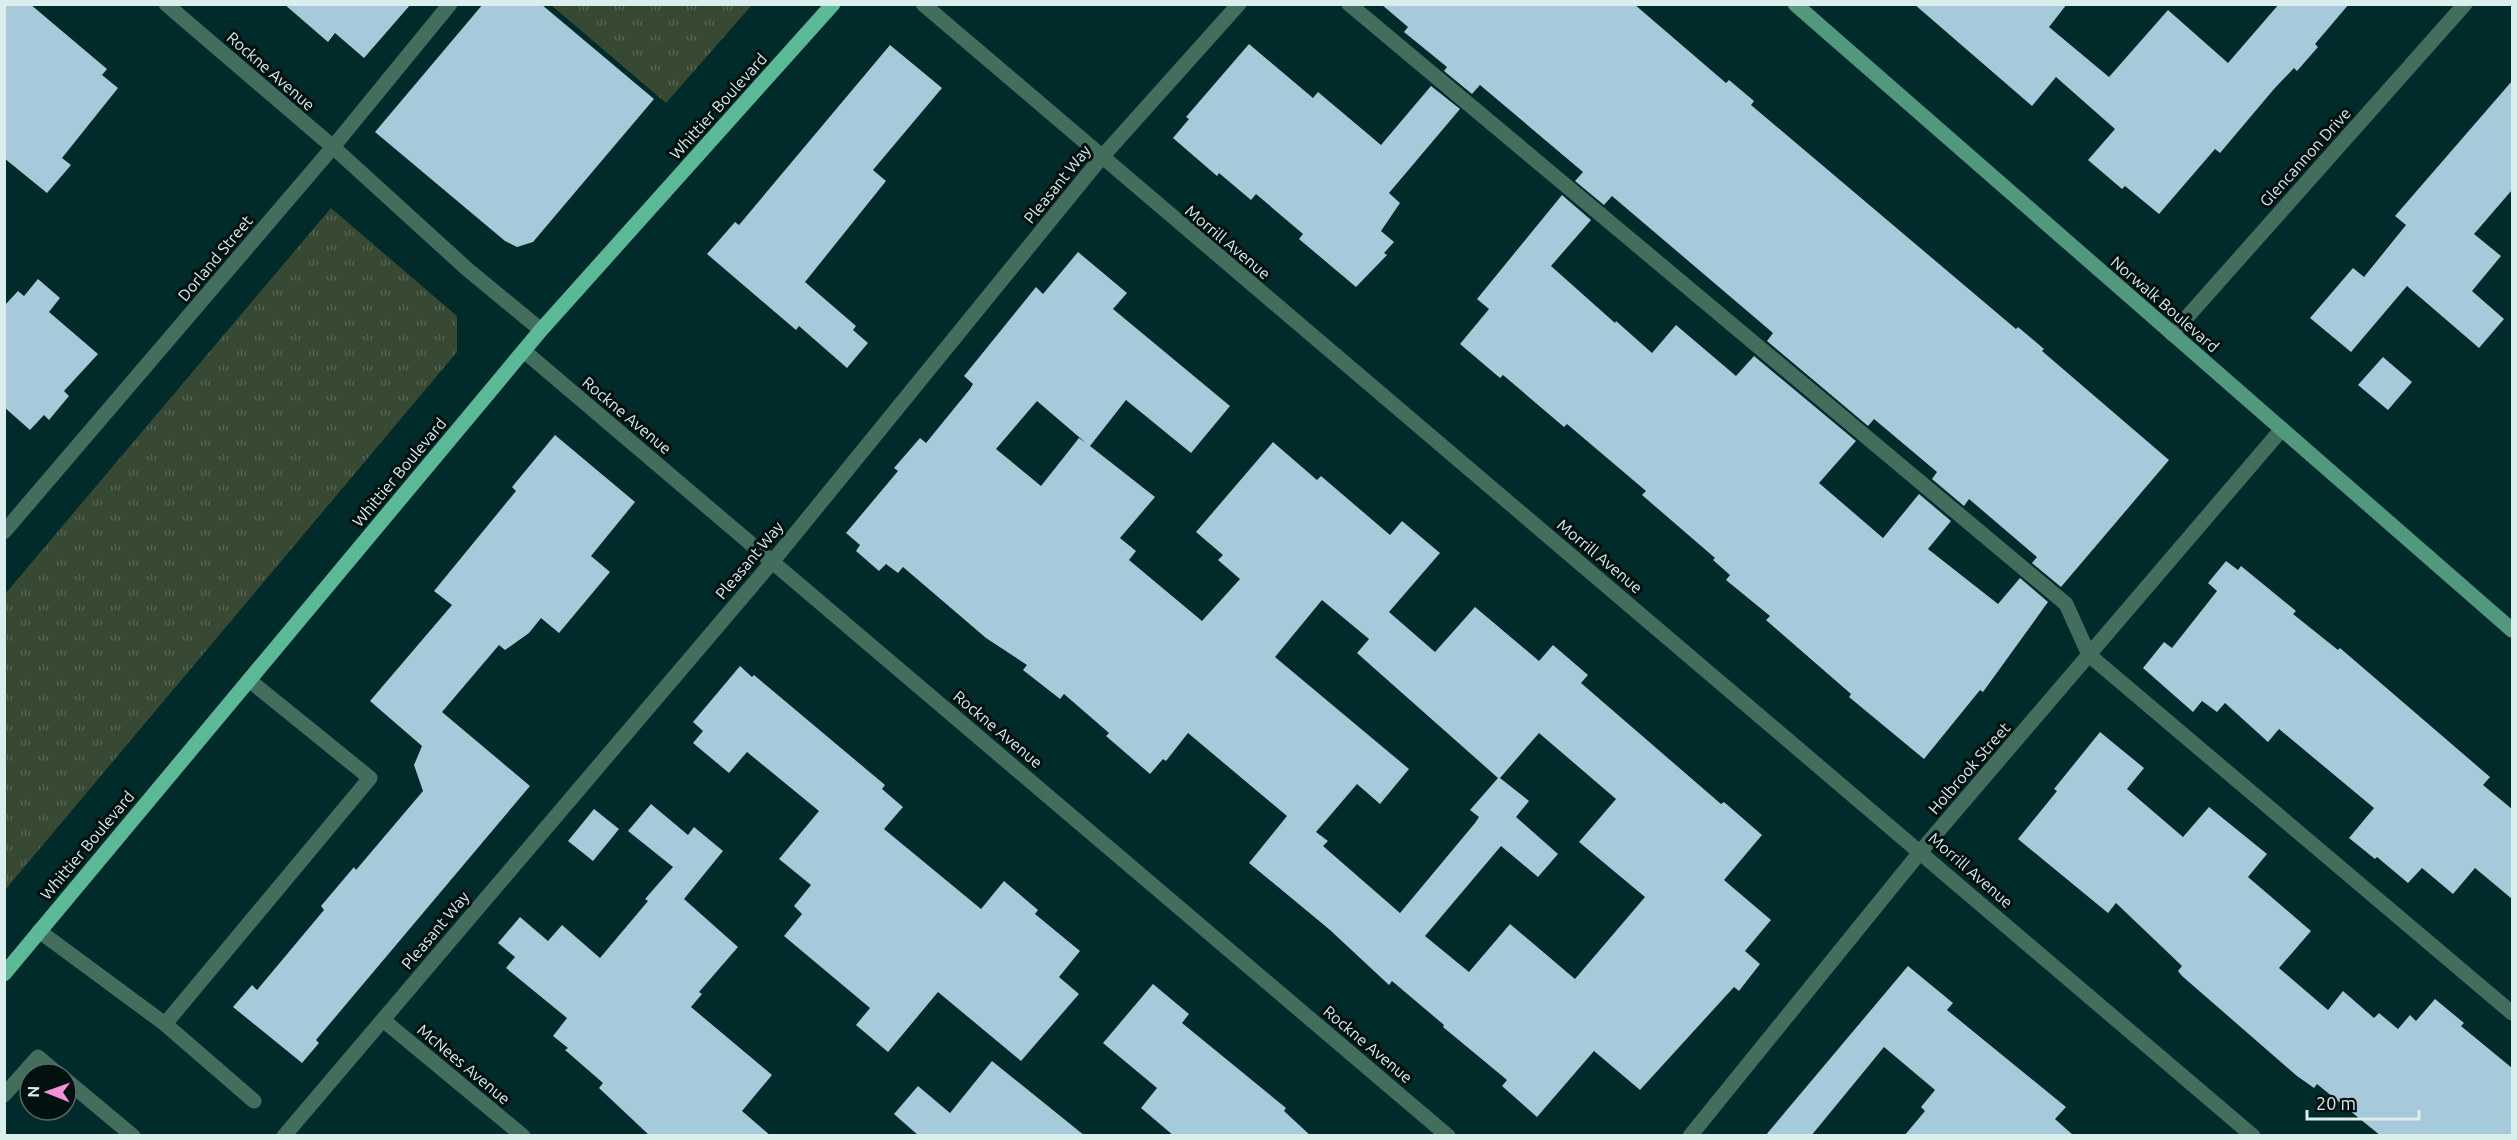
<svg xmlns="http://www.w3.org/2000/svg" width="2517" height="1140" viewBox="0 0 2517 1140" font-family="Ubuntu,sans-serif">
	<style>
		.park { fill: url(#park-tufts) }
		.building { fill: #a6cad9; fill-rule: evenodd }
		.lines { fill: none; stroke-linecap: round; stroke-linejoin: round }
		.service { stroke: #436e5d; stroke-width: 15 }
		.minor { stroke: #436e5d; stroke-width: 15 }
		.secondary { stroke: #51987e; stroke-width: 15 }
		.primary { stroke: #5bb997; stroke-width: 15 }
		.labels { text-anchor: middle; stroke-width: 6; stroke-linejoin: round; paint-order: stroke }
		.street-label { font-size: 16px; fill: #d9eeed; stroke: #021010 }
	</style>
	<defs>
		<pattern id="park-tufts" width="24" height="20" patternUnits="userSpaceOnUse" patternTransform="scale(1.5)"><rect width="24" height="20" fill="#374833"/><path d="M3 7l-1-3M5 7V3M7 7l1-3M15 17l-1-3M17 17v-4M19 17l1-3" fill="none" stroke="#536351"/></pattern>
	</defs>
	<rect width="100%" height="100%" fill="#012a2a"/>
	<g class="park">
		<polygon points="551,5 752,5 666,103"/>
		<polygon points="331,208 457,316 457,352 5,890 5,594"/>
	</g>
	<g class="building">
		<polygon points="4,4 30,4 107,69 102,75 118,88 62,158 71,165 47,193 4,158"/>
		<polygon points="284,4 411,4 364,58 335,33 328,42"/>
		<polygon points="483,4 541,4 654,99 533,242 517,247 505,241 375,132"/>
		<polygon points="1381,4 1634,4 1726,83 1729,80 1754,101 1751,105 2016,329 2018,327 2044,349 2042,351 2169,460 2061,587 2032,563 2037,557 1969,499 1964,506 1932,479 1937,472 1874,419 1868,426 1767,341 1773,333 1612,196 1604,205 1575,181 1583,172 1480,85 1472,94 1444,71 1447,67 1404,32 1408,27"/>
		<polygon points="1914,4 2067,4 2049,27 2109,77 2168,10 2228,63 2279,4 2349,4 2315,44 2318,47 2297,71 2294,68 2274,89 2220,153 2215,149 2159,214 2125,186 2122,189 2088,160 2115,129 2056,77 2032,106"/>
		<polygon points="1249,44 1313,98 1318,92 1381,145 1431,86 1460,109 1389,193 1400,203 1381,231 1394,242 1384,253 1387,255 1356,287 1299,239 1303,234 1256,194 1251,200 1219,173 1217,176 1173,138 1189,119 1186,117"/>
		<polygon points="890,45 942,88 873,170 886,181 805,282 856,326 853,330 868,343 847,368 799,326 796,330 707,254 735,222 739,225"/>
		<polygon points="2512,81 2512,190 2474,234 2501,256 2472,291 2504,319 2479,348 2407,286 2351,352 2310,318 2353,268 2364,277 2406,225 2395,216"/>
		<polygon points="1562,195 1591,220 1551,266 1615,323 1616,321 1652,353 1676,325 1736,376 1754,356 1856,441 1819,483 1883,538 1919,494 1951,521 1928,549 1998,604 2020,578 2048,602 1983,692 1980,690 1924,759 1849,697 1851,694 1766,620 1770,616 1726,580 1730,575 1713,560 1715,558 1642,495 1646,491 1567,424 1564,427 1503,375 1500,378 1460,344 1489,309 1477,299"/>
		<path d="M1078 252 1127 293 1113 309 1230 406 1191 453 1126 400 1090 446 1155 497 1120 538 1136 551 1129 560 1202 621 1240 579 1218 560 1223 555 1196 532 1273 442 1317 480 1321 476 1390 535 1402 521 1440 553 1389 612 1435 652 1475 607 1539 661 1553 645 1588 675 1581 683 1721 804 1724 802 1762 835 1724 880 1771 920 1745 951 1760 964 1739 991 1734 987 1640 1090 1594 1051 1537 1117 1502 1086 1507 1080 1443 1027 1444 1025 1392 981 1389 985 1330 930 1249 863 1287 816 1188 733 1166 761 1163 759 1150 774 1106 736 1109 733 1064 694 1060 699 1023 670 1027 665 986 638 903 567 898 573 886 564 879 571 856 551 860 545 846 533 898 471 894 468 920 438 926 443 970 389 973 384 964 376 1036 287 1043 294ZM1037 401 1086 443 1079 438 1041 486 996 449ZM1322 600 1369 639 1357 653 1498 778 1470 810 1479 817 1475 823 1400 913 1323 846 1328 841 1316 832 1357 784 1380 804 1409 769 1275 657ZM1539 733 1616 799 1579 842 1645 897 1575 979 1510 924 1469 972 1425 936 1501 846 1538 877 1558 854 1516 817 1529 801 1500 778Z"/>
		<polygon points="38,279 60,298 49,312 98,354 64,391 69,396 49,420 44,415 30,430 4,407 4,306 18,291 24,296"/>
		<polygon points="2383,357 2412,382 2388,410 2358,385"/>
		<polygon points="555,435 635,502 591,556 610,572 559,633 541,618 529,633 505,650 499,645 442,712 530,786 316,1040 319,1043 302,1063 233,1007 252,985 257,990 324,910 321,906 354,867 356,870 423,791 414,765 422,746 370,701 452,605 434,591 516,491 512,487"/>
		<polygon points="2226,561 2238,570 2241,566 2296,611 2293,614 2338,650 2340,648 2490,777 2483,785 2512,809 2512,899 2475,868 2453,894 2422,868 2408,883 2377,857 2375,859 2349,838 2374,808 2279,729 2268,742 2225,703 2217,712 2202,701 2193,712 2143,668 2164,642 2172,648 2217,591 2208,583"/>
		<polygon points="740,666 752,677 754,675 885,785 882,789 903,807 884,829 981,909 1004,881 1038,910 1035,914 1080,951 1059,977 1079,994 1021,1061 938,992 888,1052 856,1025 870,1008 784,936 802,914 794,906 811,885 779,859 819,811 747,752 729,773 693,743 703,731 693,722"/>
		<polygon points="2100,732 2144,768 2127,789 2183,837 2209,807 2267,854 2248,877 2311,931 2279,968 2328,1010 2343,991 2374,1018 2379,1013 2398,1029 2410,1015 2416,1021 2435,999 2464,1023 2461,1026 2512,1068 2512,1136 2381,1136 2317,1084 2314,1088 2297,1076 2182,976 2178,971 2182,966 2116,903 2108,913 2018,839 2057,791 2054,789"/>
		<polygon points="651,804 688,835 694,827 723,851 684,899 738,947 699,992 702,994 691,1007 772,1075 742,1111 771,1136 650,1136 599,1088 603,1083 565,1050 568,1048 553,1036 567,1018 506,968 515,957 498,943 520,917 548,941 562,925 600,958 648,901 645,899 673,867 628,831"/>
		<polygon points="594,809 619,829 593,861 568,841"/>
		<polygon points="1908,966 1953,1003 1947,1010 2066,1107 2055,1119 2074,1136 1904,1136 1925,1111 1921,1107 1935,1090 1884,1047 1811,1136 1765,1136"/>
		<polygon points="1153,984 1189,1014 1182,1023 1286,1108 1284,1111 1311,1136 1174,1136 1141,1108 1157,1088 1103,1043"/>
		<polygon points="992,1061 1085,1136 919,1136 894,1114 918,1086 950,1113"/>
	</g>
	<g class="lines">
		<g class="service">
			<polyline points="1349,4 2066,604 2089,655 2512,1013"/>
			<polyline points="39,931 165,1024 370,778 249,680"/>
			<polyline points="165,1024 254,1101"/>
			<polyline points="66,1080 133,1136"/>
			<polyline points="4,1095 38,1057 58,1074"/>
		</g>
		<g class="minor">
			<polyline points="166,4 333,147 467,269 541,330"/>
			<polyline points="923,4 2253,1136"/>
			<polyline points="2172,334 2465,4"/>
			<polyline points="524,351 1448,1136"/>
			<polyline points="4,532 333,147 450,4"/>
			<polyline points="383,1020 523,1136"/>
			<polyline points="284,1136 773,561 1101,158 1239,4"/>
			<polyline points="1690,1136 1921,851 2282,429"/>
		</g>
		<polyline class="secondary" points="1795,4 2512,630"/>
		<polyline class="primary" points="4,974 541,330 833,4"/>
	</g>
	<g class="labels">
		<g class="street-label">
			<text transform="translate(271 71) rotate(41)" y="6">Rockne Avenue</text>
			<text transform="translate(718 106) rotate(-48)" y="6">Whittier Boulevard</text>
			<text transform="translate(2305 157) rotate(-48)" y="6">Glencannon Drive</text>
			<text transform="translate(1057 184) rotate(-51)" y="6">Pleasant Way</text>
			<text transform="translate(1228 242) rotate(40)" y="6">Morrill Avenue</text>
			<text transform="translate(215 258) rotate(-50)" y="6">Dorland Street</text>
			<text transform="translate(2165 304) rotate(41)" y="6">Norwalk Boulevard</text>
			<text transform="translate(627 415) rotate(40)" y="6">Rockne Avenue</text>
			<text transform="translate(399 472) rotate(-50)" y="6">Whittier Boulevard</text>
			<text transform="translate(1600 556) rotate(40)" y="6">Morrill Avenue</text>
			<text transform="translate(749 560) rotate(-50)" y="6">Pleasant Way</text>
			<text transform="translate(998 729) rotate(40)" y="6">Rockne Avenue</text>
			<text transform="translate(1969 768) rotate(-49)" y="6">Holbrook Street</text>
			<text transform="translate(87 845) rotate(-50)" y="6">Whittier Boulevard</text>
			<text transform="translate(1971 870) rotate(41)" y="6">Morrill Avenue</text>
			<text transform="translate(435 930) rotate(-50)" y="6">Pleasant Way</text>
			<text transform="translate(1368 1044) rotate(40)" y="6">Rockne Avenue</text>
			<text transform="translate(464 1064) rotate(40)" y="6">McNees Avenue</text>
		</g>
	</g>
	<rect width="2517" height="1140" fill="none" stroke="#d9eeed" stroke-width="12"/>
	<g transform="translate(48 1092) rotate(271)"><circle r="28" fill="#021010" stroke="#586968" stroke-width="1.5"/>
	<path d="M0-4.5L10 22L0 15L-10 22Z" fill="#f391d6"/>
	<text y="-9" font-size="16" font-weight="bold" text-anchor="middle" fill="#d9eeed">N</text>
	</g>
	<path d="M2307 1110v9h112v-9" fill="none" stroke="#d9eeed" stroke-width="3"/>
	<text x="2316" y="1110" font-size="18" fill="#d9eeed" stroke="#021010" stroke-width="4.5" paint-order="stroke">20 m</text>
</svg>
